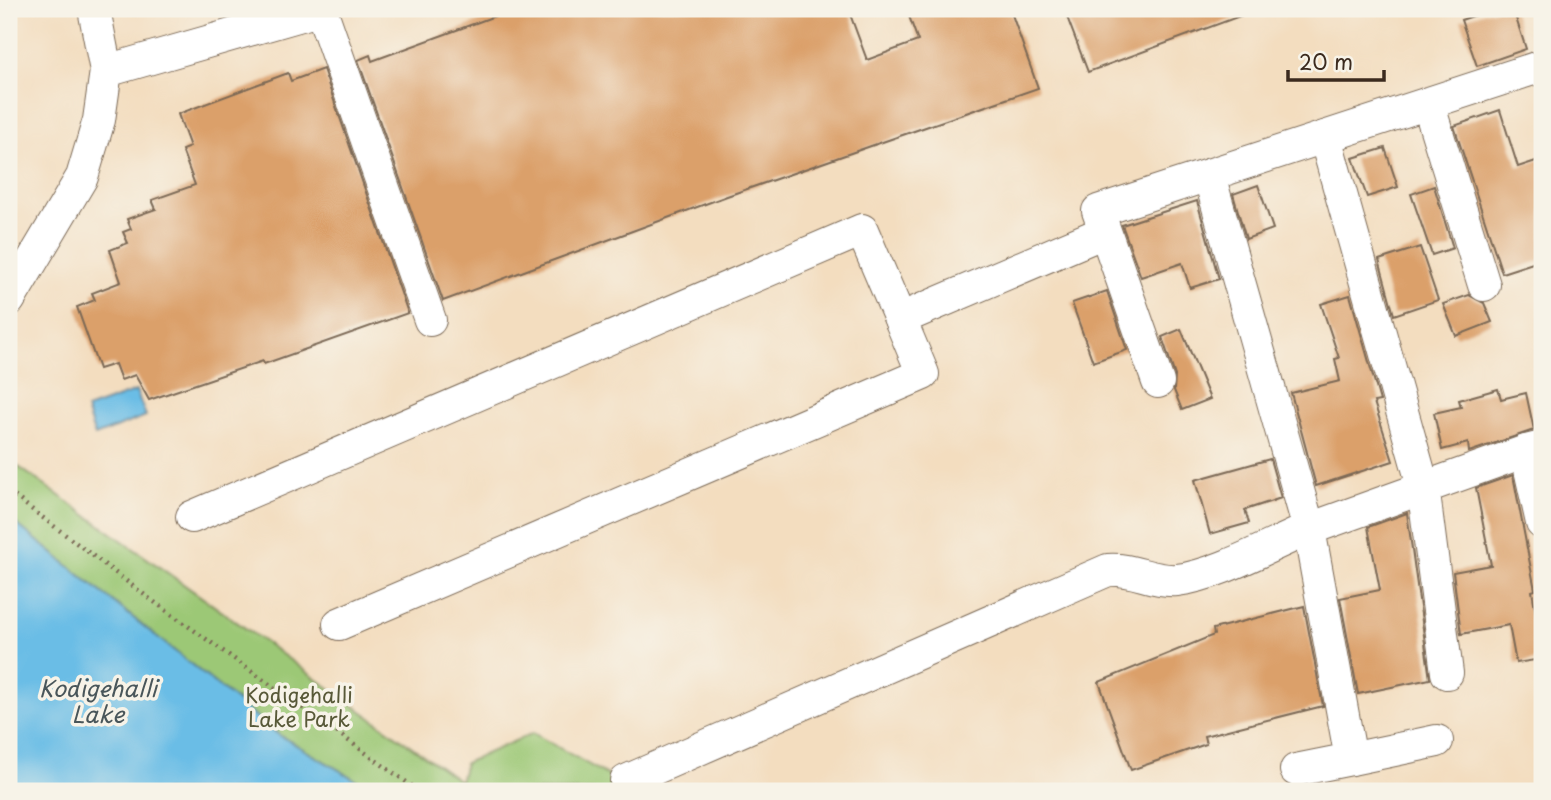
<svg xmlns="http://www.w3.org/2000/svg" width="1551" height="800" viewBox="0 0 1551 800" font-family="'Playpen Sans',sans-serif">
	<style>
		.green { fill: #9cc876; stroke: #6c794a; stroke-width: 2 }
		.water { fill: #6abde6; stroke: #527482; stroke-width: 2 }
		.building { fill: #dba06b }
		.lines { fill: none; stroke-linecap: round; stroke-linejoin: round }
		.minor-casing { stroke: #7b6956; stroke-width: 34 }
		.path { stroke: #7b6956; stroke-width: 4.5; stroke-dasharray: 2 5; stroke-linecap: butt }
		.minor { stroke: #fff; stroke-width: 32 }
		.labels { text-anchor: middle; stroke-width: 7; stroke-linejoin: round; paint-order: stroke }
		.park-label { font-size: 21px; fill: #585938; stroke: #f7f3e8 }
		.water-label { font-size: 23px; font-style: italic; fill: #49565a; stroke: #f7f3e8 }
	</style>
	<rect width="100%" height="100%" fill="#f7f3e8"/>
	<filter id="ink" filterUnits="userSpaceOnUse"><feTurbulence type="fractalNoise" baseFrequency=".0143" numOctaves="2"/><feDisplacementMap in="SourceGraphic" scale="14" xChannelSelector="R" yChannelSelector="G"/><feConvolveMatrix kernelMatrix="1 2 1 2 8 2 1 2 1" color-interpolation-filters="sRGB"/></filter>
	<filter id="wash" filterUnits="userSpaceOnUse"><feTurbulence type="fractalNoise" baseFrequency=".00686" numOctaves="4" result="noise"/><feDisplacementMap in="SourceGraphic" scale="28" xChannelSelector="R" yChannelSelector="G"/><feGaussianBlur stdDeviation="1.57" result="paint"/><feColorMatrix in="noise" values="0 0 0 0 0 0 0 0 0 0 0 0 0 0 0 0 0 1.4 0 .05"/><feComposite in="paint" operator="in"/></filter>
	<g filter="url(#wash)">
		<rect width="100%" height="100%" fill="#f3ddbf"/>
		<polygon class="green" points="9,460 460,781 465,763 533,733 635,791 375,791 279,735 9,518"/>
		<g class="water">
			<polygon points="136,391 146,416 95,436 86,409"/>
			<polygon points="9,518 279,735 375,791 9,791"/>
		</g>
		<g id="blocks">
			<g class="building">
				<polygon points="514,9 848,9 867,60 918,41 909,16 928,9 1010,9 1038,88 727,196 443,301 358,60 370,55 372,61"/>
				<polygon points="1064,9 1250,9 1251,12 1088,72"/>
				<polygon points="1494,9 1513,9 1526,49 1477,66 1461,20"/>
				<polygon points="323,69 408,313 264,364 263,361 149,400 135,375 121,380 115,364 99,369 77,307 95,300 92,293 121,282 110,250 128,243 123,232 131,229 127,219 156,209 152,200 195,185 182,150 190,147 178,114 288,73 291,81"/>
				<polygon points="1500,110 1518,167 1542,159 1542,260 1502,273 1454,126"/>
				<polygon points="1385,148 1398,187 1367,197 1353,158"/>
				<polygon points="1258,185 1273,229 1246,239 1233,194"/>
				<polygon points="1434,186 1453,248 1432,255 1411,194"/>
				<polygon points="1197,201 1219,279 1190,288 1182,263 1141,277 1122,225"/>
				<polygon points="1420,247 1438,300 1394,315 1379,260"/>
				<polygon points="1107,291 1127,350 1093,362 1072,303"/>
				<polygon points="1350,295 1380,401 1374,402 1393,461 1316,486 1291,393 1340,381 1335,359 1339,358 1321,304"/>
				<polygon points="1469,295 1484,303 1492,322 1456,336 1443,304"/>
				<polygon points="1181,329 1210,399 1182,410 1174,390 1175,376 1162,337"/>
				<polygon points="1498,389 1501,399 1526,393 1534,430 1469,452 1468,443 1442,450 1434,413 1461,407 1459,400"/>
				<polygon points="1270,459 1281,498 1245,510 1249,523 1210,534 1195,480"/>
				<polygon points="1513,475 1535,590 1532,591 1542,649 1542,659 1516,663 1509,625 1461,634 1453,572 1491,565 1476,488"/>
				<polygon points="1407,513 1430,679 1358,694 1340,598 1380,590 1368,527"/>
				<polygon points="1304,606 1323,706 1204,736 1206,744 1131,770 1099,682 1214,635 1213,629"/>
			</g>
		</g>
	</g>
	<g filter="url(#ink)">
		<use href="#blocks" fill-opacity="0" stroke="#7b6956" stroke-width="2"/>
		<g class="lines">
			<defs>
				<g id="minor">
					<polyline points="94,9 106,71"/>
					<polyline points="321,9 430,320"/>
					<polyline points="1428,103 1484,285"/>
					<polyline points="1325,137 1423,486 1447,673"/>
					<polyline points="9,300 82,177 99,120 106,71 322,9"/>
					<polyline points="1158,382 1098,211 1542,66"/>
					<polyline points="1542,447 1526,451 1542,523"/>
					<polyline points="192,517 862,230 900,319"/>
					<polyline points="339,624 923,374 900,319 1104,232"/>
					<polyline points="1351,759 1437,741"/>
					<polyline points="1296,770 1351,759 1309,529 1526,451"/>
					<path d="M626 781 1108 570C1133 568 1153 582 1177 580 1216 576 1272 544 1309 529L1209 175"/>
				</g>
			</defs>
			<use href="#minor" class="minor-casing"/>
			<polyline class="path" points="9,492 146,596 419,791"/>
			<use href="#minor" class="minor"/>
		</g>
	</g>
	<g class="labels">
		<g class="park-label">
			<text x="299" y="703">Kodigehalli<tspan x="299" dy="24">Lake Park</tspan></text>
		</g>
		<g class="water-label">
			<text x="98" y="697">Kodigehalli<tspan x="98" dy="26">Lake</tspan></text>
		</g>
	</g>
	<rect width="1551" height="800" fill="none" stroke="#f7f3e8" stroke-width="35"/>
	<path d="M1288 70v10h96v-10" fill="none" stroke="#3b2a1e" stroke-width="3.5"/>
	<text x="1299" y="70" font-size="21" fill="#3b2a1e" stroke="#f7f3e8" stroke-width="5" paint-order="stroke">20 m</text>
</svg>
